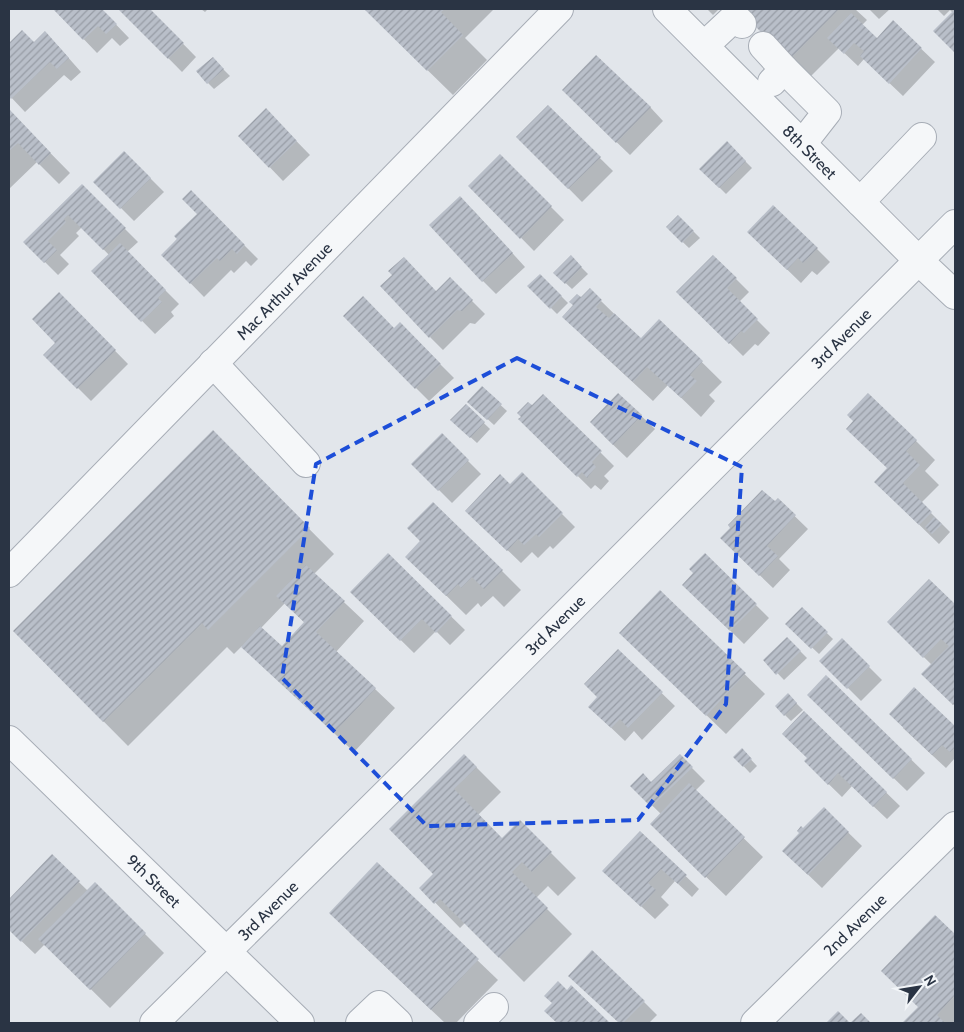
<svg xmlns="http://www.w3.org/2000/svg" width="964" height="1032" viewBox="0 0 964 1032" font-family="Cabin,sans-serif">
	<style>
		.shadow { fill: #0003; fill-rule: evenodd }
		.building { fill: url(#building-hatch) }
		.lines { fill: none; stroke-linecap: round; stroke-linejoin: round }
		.minor-casing { stroke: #a7adb6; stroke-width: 30 }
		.minor { stroke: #f5f7f9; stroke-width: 28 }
		.marked { fill: none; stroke: #1d4ed8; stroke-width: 4; stroke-dasharray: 10 6; stroke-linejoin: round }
		.labels { text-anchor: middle; stroke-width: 4; stroke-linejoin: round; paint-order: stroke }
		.street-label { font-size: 16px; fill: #2a3444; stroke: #f2f5f8 }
	</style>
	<defs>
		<pattern id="building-hatch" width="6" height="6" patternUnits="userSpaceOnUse" patternTransform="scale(1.25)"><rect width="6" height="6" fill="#b9bfc9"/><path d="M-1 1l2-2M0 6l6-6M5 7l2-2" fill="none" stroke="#979ca5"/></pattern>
	</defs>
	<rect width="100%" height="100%" fill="#e2e6eb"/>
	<g class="shadow">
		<polygon points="55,9 101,9 129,38 120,46 112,38 97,53"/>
		<polygon points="120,9 149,9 196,57 182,72"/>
		<polygon points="201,9 208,9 205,12"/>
		<polygon points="365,9 494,9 465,38 487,60 453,95"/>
		<polygon points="707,9 719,9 713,15"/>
		<polygon points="740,9 855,9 867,20 862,25 877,39 893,22 935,62 903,96 864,59 858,66 839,48 809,78"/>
		<polygon points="869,9 890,9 879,19"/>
		<polygon points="937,9 955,9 955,51 935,31 953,13 950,10 944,16"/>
		<polygon points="22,32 34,43 58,46 81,72 71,81 64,75 25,112 9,95 9,45"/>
		<polygon points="219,65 230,76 214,89 208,83"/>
		<polygon points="577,104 650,107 663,121 630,155"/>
		<polygon points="548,107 613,171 582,202 518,137"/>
		<polygon points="266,110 310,155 283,181 240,136"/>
		<polygon points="9,111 70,173 59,184 37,162 9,189"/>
		<polygon points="727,143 752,168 726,194 701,169"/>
		<polygon points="124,152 164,192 134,221 95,182"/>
		<polygon points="500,156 564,220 534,251 470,186"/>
		<polygon points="82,186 138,242 127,252 179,304 171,312 174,316 155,334 93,271 109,255 82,227 76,233 79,236 60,255 69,264 58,275 25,242"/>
		<polygon points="191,192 258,259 251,266 246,261 234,273 231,270 204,297 163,255 199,214"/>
		<polygon points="473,210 525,267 496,294 483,281"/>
		<polygon points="678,216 700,238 689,248 667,227"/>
		<polygon points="762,245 817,249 830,262 817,275 812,271 801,283"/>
		<polygon points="713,256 749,292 739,302 770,333 758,346 755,344 743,356 678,292"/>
		<polygon points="571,257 588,274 572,289 555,273"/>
		<polygon points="540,275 568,303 557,314 529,286"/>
		<polygon points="450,279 485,314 475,324 470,323 443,350 430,337 437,292"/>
		<polygon points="59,294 128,364 91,401 45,355 57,343"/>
		<polygon points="581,299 601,301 641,340 659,320 722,382 709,395 715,401 701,417 668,385 653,401 583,336"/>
		<polygon points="344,316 394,329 400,324 454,378 429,401"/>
		<polygon points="482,388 507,411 494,425 469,402"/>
		<polygon points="618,394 655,429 627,458 604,436"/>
		<polygon points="543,395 614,466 604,476 609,481 601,490 595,485 591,489 520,419"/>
		<polygon points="466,406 490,429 477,443 452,420"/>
		<polygon points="855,421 916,441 935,460 925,471 939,485 921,503 950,532 939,544 895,501 888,469"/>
		<path d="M213 432 334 554 314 574 364 621 336 652 395 708 354 752 242 646 234 654 227 647 128 746 14 631ZM285 603 305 623 282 647 261 628Z"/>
		<polygon points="442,435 481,474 452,503 413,464"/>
		<polygon points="522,474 575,527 553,549 550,546 538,558 532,552 521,563 467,511 510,486"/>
		<polygon points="778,500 808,529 779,559 790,570 773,588 721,538"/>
		<polygon points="388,555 465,630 450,645 436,631 414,653 352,592"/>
		<polygon points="705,555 769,618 744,644 684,585 695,573"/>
		<polygon points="407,557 502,571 521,590 504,607 493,596 481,607 478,603 466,615"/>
		<polygon points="929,580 955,605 955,706 923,674 932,665 888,622"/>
		<polygon points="660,592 765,694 726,734 641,652"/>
		<polygon points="802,609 833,639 819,654 787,624"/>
		<polygon points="787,638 807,658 784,680 765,660"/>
		<polygon points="842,640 882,680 861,701 821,661"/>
		<polygon points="618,651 675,706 642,740 634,731 625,741 603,720 599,697"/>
		<polygon points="826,677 925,773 907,791 808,695"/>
		<polygon points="914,689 955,728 955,758 946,768 903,728"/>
		<polygon points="794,701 803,710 791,721 785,715"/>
		<polygon points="804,713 900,806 887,819 852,786 842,797 805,761 808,758"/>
		<polygon points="742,750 757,766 750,773 735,757"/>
		<polygon points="464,755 501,792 478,815 502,840 520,822 576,878 558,896 548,886 536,898 572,934 524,982 465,923 460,928 421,888 435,874 391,829"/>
		<polygon points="680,756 705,781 695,791 763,857 726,896 671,843 661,814 632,786 651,783"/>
		<polygon points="824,809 862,846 822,888 797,864 803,830"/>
		<polygon points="640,832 699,889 692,897 675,881 661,897 669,905 655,919 617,884"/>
		<polygon points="52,856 88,891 95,884 164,953 110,1008 45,944 35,954 9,929 9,900"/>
		<polygon points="377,864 498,980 456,1023 445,1023 350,933"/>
		<polygon points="935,916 955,936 955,1023 904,1023 920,1007"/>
		<polygon points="571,987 609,1023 558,1023 546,1011"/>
		<polygon points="583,989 644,1002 657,1015 649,1023 620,1023"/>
	</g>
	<g class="building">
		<polygon points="53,9 102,9 117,24 106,34 98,26 83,40"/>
		<polygon points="118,9 150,9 184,43 168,59"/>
		<polygon points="364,9 445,9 441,12 463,35 427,71"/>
		<polygon points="738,9 839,9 789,60"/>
		<polygon points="955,9 955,53 933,31"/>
		<polygon points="851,13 877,38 893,20 922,48 889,84 860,56 864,51 854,43 844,54 827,38"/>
		<polygon points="22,30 34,42 45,31 69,58 57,69 50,62 11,99 9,97 9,43"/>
		<polygon points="596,55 651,107 616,143 562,90"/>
		<polygon points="213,57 224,69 207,84 196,71"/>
		<polygon points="548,105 601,157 568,189 516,137"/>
		<polygon points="266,108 297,141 269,168 238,136"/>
		<polygon points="9,109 51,153 39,165 18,143 9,151"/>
		<polygon points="727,141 746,161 719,188 699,169"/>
		<polygon points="124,151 151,178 120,209 93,182"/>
		<polygon points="500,154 552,206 520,239 468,186"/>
		<polygon points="82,184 126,228 103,250 68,215 64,219 66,222 48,241 57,250 44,263 23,242"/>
		<polygon points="191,190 245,245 237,254 232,249 220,261 217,258 190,284 161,255 177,239 174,236 197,214 182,199"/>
		<polygon points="460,196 513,253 482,282 429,225"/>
		<polygon points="773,205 818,248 803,263 798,258 787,270 747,232"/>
		<polygon points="678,215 694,231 682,243 666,227"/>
		<polygon points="120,243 166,290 158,298 162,302 141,322 91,271"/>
		<polygon points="571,255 582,267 565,284 553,273"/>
		<polygon points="713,255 737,278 727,288 758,319 744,333 741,331 729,344 676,292"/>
		<polygon points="404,257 436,291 450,277 473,300 462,311 457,310 429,338 380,286 392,275 388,271"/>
		<polygon points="540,274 562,296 550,309 527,286"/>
		<polygon points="590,288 602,300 596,307 609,318 614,313 641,338 659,319 703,361 690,375 697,381 681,398 647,367 633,382 562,317 573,305 569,302 577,294 581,297"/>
		<polygon points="59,292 116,350 77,389 43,355 55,343 32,319"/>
		<polygon points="363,296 394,328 400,322 441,364 415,389 343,316"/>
		<polygon points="482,386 502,404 487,420 467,402"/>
		<polygon points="618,393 642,415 613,445 590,422"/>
		<polygon points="868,393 917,440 906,451 920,465 903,483 932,512 919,525 874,482 887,468 846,429 853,421 847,415"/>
		<polygon points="543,394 602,451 592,462 596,467 587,478 582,472 577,477 518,419 521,417 517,413 528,402 532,405"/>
		<polygon points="466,404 485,422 470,438 450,420"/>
		<polygon points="213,430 310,528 208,630 202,623 103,722 13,631"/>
		<polygon points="442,433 469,460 438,491 411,464"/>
		<polygon points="522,472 563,513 539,537 536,534 524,545 518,539 507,551 465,511 500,474 510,484"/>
		<polygon points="762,490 775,501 778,498 796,515 767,546 778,556 759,576 720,538 730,528 728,525"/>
		<polygon points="433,502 503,570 484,589 472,577 461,588 458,584 446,596 405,557 420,541 407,528"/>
		<polygon points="934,517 942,524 932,534 925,527"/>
		<polygon points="388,553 452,616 436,633 422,619 400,641 350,592"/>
		<polygon points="705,553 757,604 730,631 682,585 693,573 689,569"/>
		<polygon points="306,565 345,601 316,632 376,688 334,733 241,647 260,626 282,646 304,622 276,596"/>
		<polygon points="929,579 955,604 955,702 953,705 921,674 949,646 941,639 923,658 887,622"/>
		<polygon points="660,590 746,673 706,716 619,633"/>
		<polygon points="802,607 828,632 811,649 785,624"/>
		<polygon points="787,637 801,651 776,675 763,660"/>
		<polygon points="842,638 870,666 847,689 819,661"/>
		<polygon points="618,649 663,692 628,728 620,719 611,728 588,707 597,697 584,684"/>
		<polygon points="826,675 912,759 893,779 807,695"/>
		<polygon points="914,687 955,726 955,747 950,752 942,745 932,755 889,714"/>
		<polygon points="788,693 797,703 784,716 775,706"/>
		<polygon points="804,711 887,792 873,807 838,773 828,785 804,761 807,758 782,734"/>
		<polygon points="742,748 752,759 743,767 733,757"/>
		<polygon points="464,754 477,767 454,789 502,838 520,820 552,852 532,872 522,862 512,872 548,908 499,958 440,899 434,904 419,888 433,874 389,829"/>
		<polygon points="680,754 693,767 651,807 630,786 643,773 651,782"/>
		<polygon points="689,783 745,837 705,878 650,824"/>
		<polygon points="824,807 849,832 808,875 782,851 799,833 797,831 801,826 803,828"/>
		<polygon points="640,831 687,875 678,884 661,869 648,883 656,890 641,907 602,871"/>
		<polygon points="52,854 80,881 21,942 9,930 9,899"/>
		<polygon points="377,862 479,959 431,1010 329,913"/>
		<polygon points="95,882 146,933 90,990 38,939"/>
		<polygon points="935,915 955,934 955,995 937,1015 945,1023 902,1023 918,1007 881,971"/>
		<polygon points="592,950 645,1001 623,1023 619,1023 568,976"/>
		<polygon points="558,981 567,990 571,985 609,1022 608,1023 557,1023 544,1011 552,1003 544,996"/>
		<polygon points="838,1011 850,1023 826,1023"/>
		<polygon points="861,1013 871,1023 850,1023"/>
	</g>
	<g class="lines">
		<defs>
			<g id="minor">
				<path id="s1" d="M667 9 919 261 955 295"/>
				<polyline points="704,46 735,17 742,24"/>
				<polyline points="763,46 784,69 772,82"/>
				<polyline points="784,69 827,112 802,144"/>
				<polyline points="860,202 922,137"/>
				<polyline points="213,363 306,463"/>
				<path id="s2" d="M9 573 559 9"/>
				<path id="s3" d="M9 740 300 1023"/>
				<path id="s4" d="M154 1023 410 770 955 224"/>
				<polyline points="360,1023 379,1005 398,1023"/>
				<polyline points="478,1023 494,1007"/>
				<path id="s5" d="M755 1023 955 826"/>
			</g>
		</defs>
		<use href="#minor" class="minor-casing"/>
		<use href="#minor" class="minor"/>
	</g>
	<path class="marked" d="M517 358 742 467 726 704 638 820 427 826 282 678 316 464Z"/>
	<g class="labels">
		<g class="street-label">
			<text dy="6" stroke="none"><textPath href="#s1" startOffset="202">8th Street</textPath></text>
			<text dy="6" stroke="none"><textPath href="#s2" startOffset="394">Mac Arthur Avenue</textPath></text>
			<text dy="6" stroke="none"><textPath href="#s4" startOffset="970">3rd Avenue</textPath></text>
			<text dy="6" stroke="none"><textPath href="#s4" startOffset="565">3rd Avenue</textPath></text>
			<text dy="6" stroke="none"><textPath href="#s3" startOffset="202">9th Street</textPath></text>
			<text dy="6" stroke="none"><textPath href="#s4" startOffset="160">3rd Avenue</textPath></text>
			<text dy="6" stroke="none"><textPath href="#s5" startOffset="140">2nd Avenue</textPath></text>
		</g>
	</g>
	<rect width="964" height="1032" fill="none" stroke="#2a3444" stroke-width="20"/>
	<g transform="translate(919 987) rotate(59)" stroke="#f2f5f8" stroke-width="4" paint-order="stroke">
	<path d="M0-4L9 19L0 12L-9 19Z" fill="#2a3444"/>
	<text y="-8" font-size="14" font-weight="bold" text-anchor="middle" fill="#2a3444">N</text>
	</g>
</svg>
